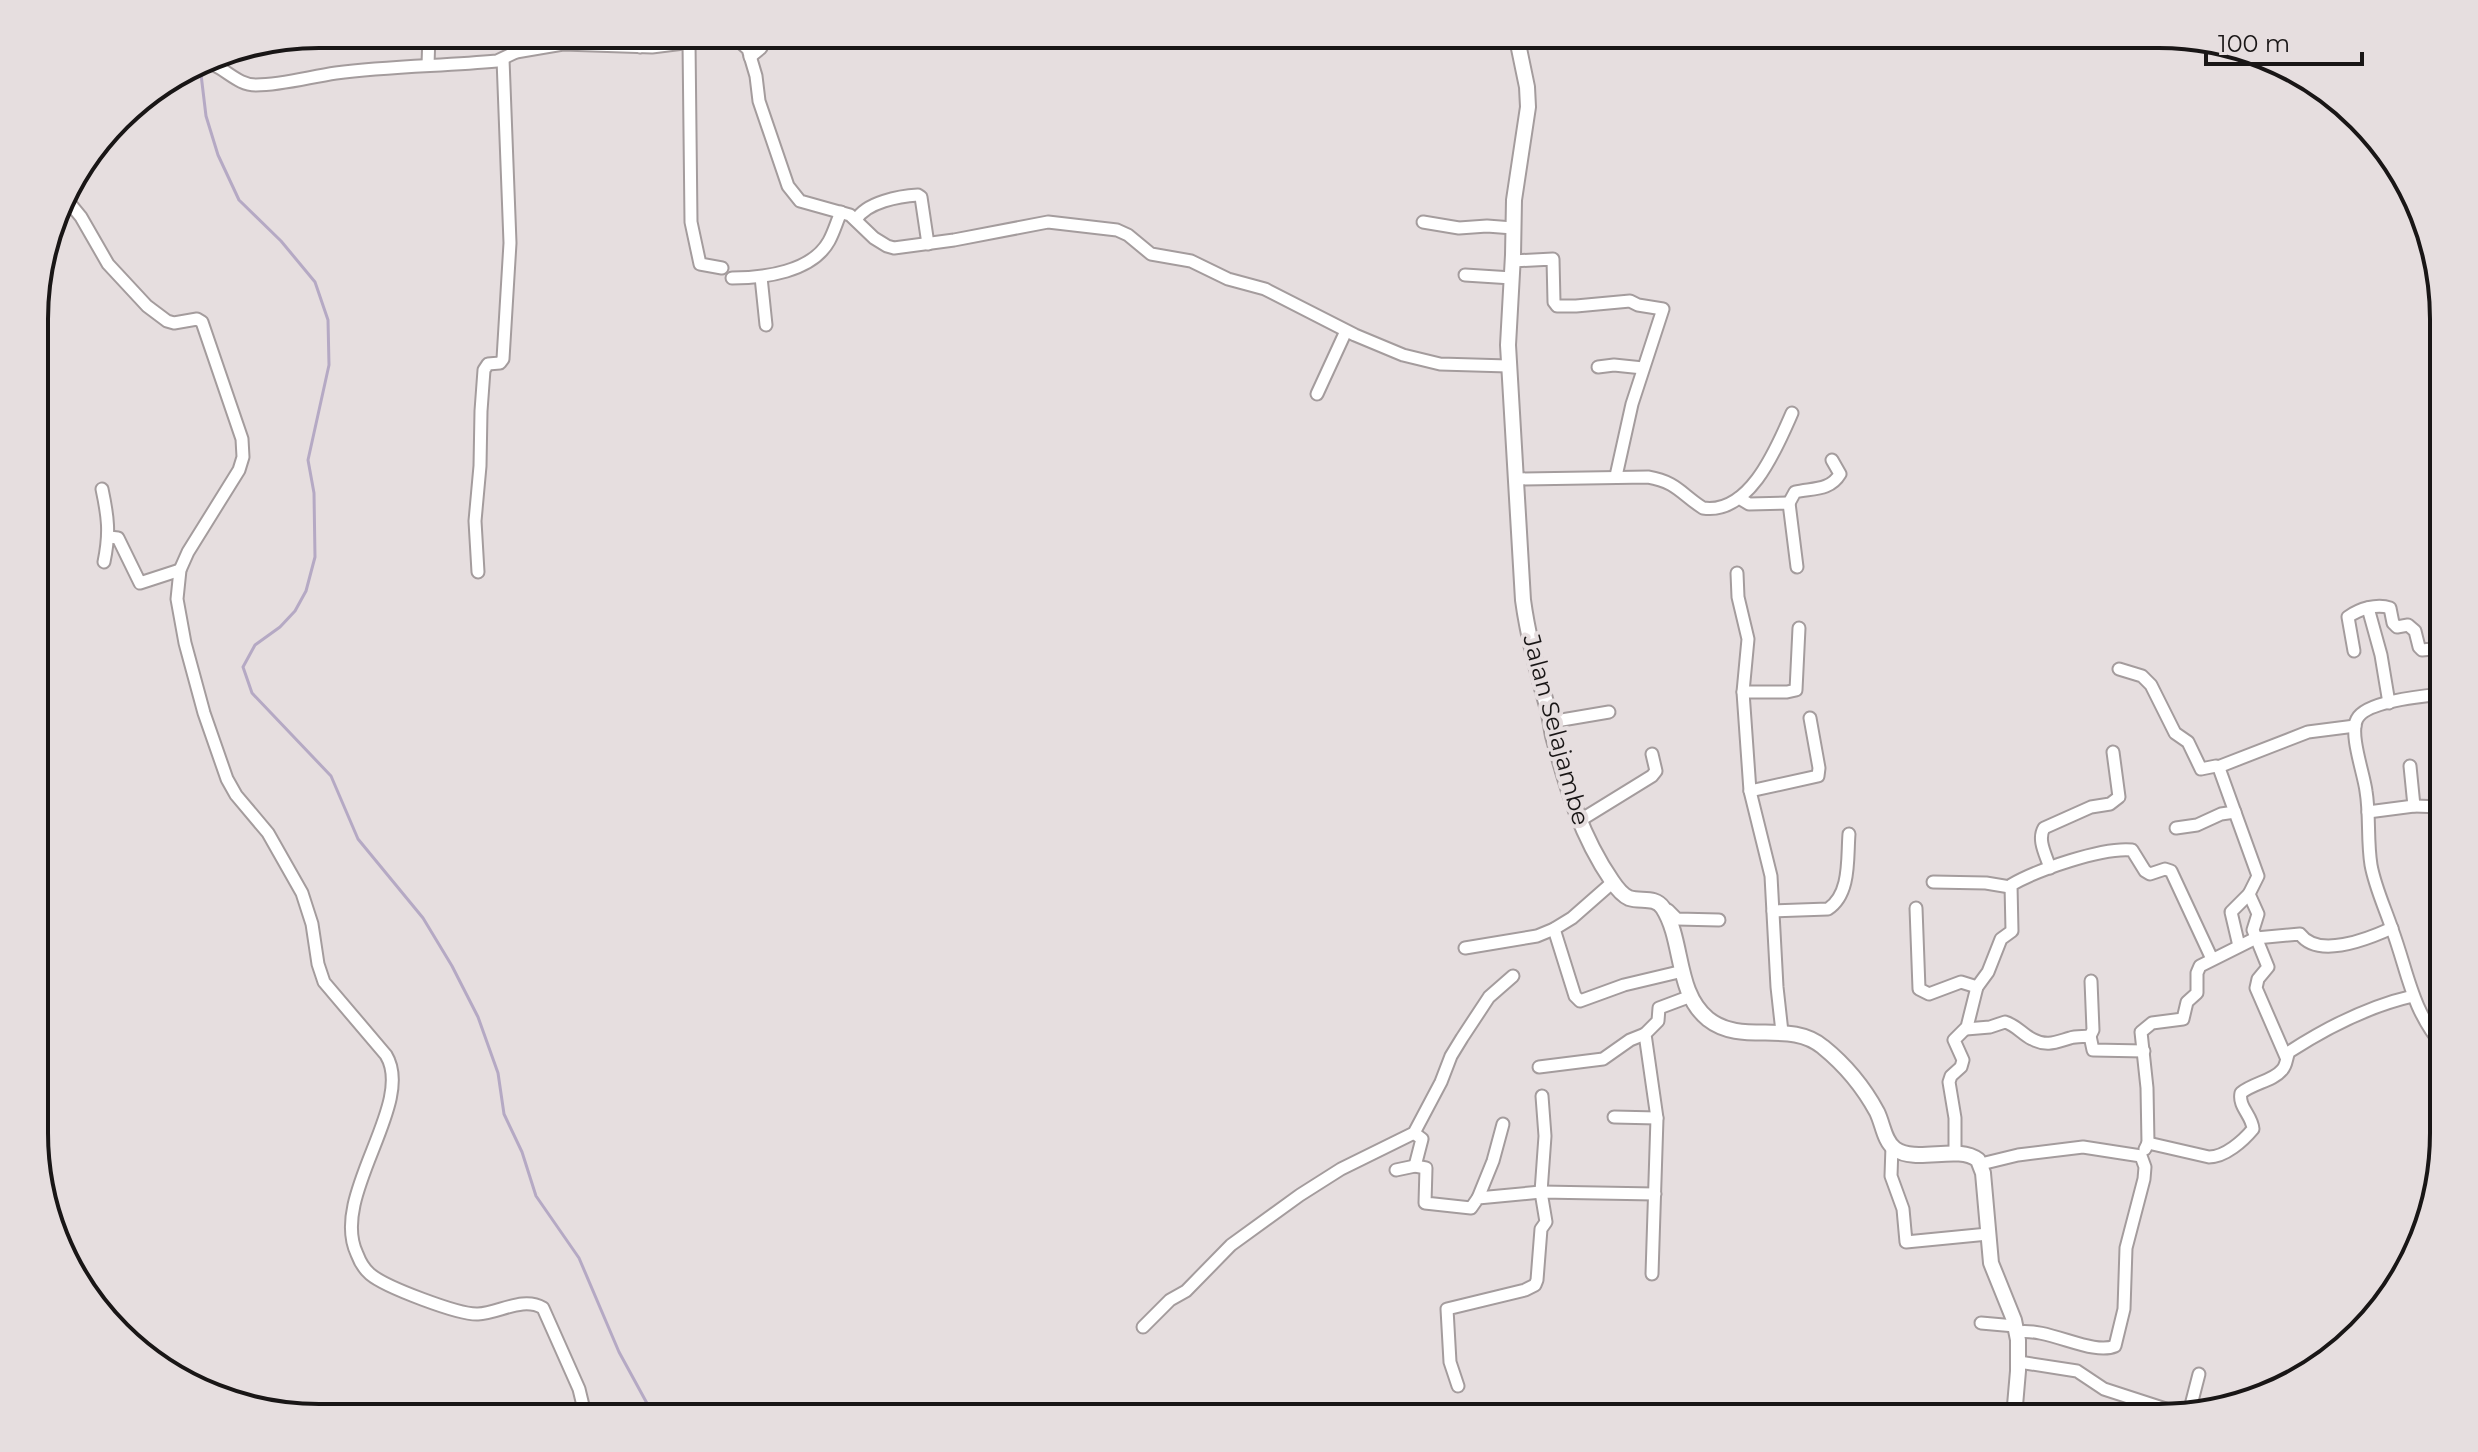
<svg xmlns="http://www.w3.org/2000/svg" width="2478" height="1452" viewBox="0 0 2478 1452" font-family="Montserrat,sans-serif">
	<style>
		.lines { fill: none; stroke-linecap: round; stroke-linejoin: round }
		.stream { stroke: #b5a9c4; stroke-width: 3 }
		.minor-casing { stroke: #a49c9d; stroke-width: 15 }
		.tertiary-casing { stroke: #a49c9d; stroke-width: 18 }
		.minor { stroke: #fff; stroke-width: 11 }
		.tertiary { stroke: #fff; stroke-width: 14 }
		.labels { text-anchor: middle; stroke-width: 8; stroke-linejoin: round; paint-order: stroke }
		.street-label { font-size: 24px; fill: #191616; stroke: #e6dedf }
		.rim { fill: none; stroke: #191616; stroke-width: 4 }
	</style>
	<rect width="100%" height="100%" fill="#e6dedf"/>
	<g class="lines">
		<g class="stream">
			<polyline points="200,66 206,116 218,155 239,200 281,241 315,282 328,320 329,365 308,460 314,493 315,557 306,591 295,611 280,627 255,645 243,667 252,693 331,776 358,839 423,918 452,966 478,1017 498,1073 504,1114 522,1152 536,1196 579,1258 619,1352 655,1418"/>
			<polyline points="2443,1053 2442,1055 2443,1058"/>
		</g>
		<defs>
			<g id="minor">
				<polyline points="516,34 516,52"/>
				<polyline points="639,34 640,47"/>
				<polyline points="689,42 691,222 700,264 722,268"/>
				<polyline points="750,57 761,48 761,34"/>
				<path d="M200 62C222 62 234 85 256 85 283 85 309 77 336 73 389 66 443 66 497 61L516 52 563 44 652 47 723 38 740 42 748 49 756 76 759 101 788 186 800 201 850 215 874 238 887 246 894 248 954 240 1048 222 1117 230 1128 235 1151 254 1191 261 1228 279 1265 289 1355 335 1403 355 1440 364 1508 366"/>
				<polyline points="428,65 429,34"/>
				<path d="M63 195 81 217 108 264 147 306 167 321 174 323 197 319 202 322 242 439 243 457 239 470 188 552 180 570 177 599 185 643 204 713 227 779 236 795 268 833 302 893 312 924 318 964 324 982 386 1055C416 1104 329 1196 357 1254 360 1262 364 1269 370 1274 385 1287 459 1315 478 1314 499 1313 523 1296 543 1308L579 1389 586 1418"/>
				<path d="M856 220C866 202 900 196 918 195L921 197 928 244"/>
				<polyline points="1423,222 1459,228 1487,226 1513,228"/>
				<polyline points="1513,261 1553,259 1554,302 1557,306 1576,306 1630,301 1638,305 1663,309 1632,404 1616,476"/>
				<polyline points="1465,275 1512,278"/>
				<polyline points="761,277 766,325"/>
				<path d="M732 278C764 278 812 272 829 241 834 232 837 221 841 212"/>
				<polyline points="1598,367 1614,365 1643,368"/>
				<polyline points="1317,394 1346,331"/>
				<path d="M1517 479 1648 477C1677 482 1681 494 1703 508 1750 515 1777 447 1792 413"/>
				<path d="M102 489C108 517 110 533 104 562"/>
				<polyline points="1739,498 1749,504 1789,503 1797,567"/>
				<path d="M1789 503 1795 492C1812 488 1830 491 1840 474L1832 460"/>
				<polyline points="109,537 118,538 140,583 180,570"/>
				<polyline points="478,572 475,521 480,466 481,411 484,370 488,364 500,363 503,359 510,243 503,59"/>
				<polyline points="1737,573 1738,597 1748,639 1743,692 1750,791 1771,876 1777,987 1782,1032"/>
				<polyline points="2368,608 2381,655 2389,703"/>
				<path d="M2354 651 2348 617C2359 609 2377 603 2390 608L2393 623 2397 627 2408 625 2415 631 2419 647 2422 650 2443 648"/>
				<polyline points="2119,669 2142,676 2151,685 2175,733 2188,742 2201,769 2216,766 2219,768 2258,876 2249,894 2258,914 2253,930 2268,967 2258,979 2256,988 2286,1057"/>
				<polyline points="1743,692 1787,692 1796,690 1799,628"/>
				<path d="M2443 694C2424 696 2366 701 2357 719 2349 734 2364 774 2366 791 2370 815 2367 840 2371 865 2375 887 2385 908 2392 929 2408 972 2411 1009 2443 1046"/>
				<polyline points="1550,722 1609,712"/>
				<polyline points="2218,767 2308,732 2355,726"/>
				<polyline points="1750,791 1818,776 1819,768 1810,718"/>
				<polyline points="2414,806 2443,807"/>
				<polyline points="2368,812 2414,806 2410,766"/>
				<polyline points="1579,821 1652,776 1656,771 1652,754"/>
				<polyline points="2176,828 2197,825 2221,814 2235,812"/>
				<path d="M2050 868C2046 855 2037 840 2044 828L2091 807 2110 804 2119 797 2113 752"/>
				<polyline points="1933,882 1986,883 2010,887"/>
				<polyline points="1916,908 1919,989 1929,994 1961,982 1977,987"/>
				<polyline points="1668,910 1677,919 1719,920"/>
				<path d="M1773 911 1828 909C1851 894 1847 858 1849 834"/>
				<polyline points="1554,929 1575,996 1580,1001 1624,985 1683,971"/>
				<polyline points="2239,946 2231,912 2249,894"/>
				<polyline points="1465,948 1537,936 1554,929 1572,918 1613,882"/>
				<path d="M1966 1029 1990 1027 2005 1022C2016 1025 2022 1034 2032 1039 2047 1047 2056 1042 2070 1038 2076 1036 2084 1037 2090 1036L2093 1030 2091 981"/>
				<polyline points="2090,1036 2093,1050 2144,1051"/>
				<polyline points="1539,1067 1603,1059 1630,1040 1645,1034"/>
				<polyline points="1614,1117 1657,1118"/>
				<polyline points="1414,1133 1422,1139 1415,1166"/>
				<path d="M2148 1143 2147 1088 2141 1032 2152 1023 2183 1019 2187 1002 2197 993V973L2200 966 2256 938 2300 934C2318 959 2368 939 2392 928"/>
				<polyline points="1892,1146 1891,1176 1903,1209 1906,1242 1988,1234"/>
				<path d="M2145 1149 2148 1143 2209 1157C2225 1157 2243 1141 2253 1129 2252 1115 2238 1107 2241 1093 2253 1083 2273 1081 2282 1070 2287 1065 2286 1058 2289 1052 2326 1028 2369 1006 2413 996"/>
				<path d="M1955 1154V1118L1949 1082 1951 1076 1961 1067 1963 1060 1954 1040 1967 1027 1977 987 1988 972 2001 939 2012 931 2011 885C2037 870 2102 847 2132 850L2145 871 2150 874 2165 869 2171 871 2212 959"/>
				<path d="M1981 1164 2018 1155 2083 1147 2141 1156 2145 1167 2144 1179 2126 1248 2124 1309 2115 1346C2092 1356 2048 1327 2017 1332"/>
				<polyline points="1396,1170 1415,1166 1426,1168 1425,1203 1471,1208 1478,1198 1541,1192 1655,1194"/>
				<polyline points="1478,1198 1493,1161 1503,1124"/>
				<polyline points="1652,1274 1657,1118 1645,1034 1658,1021 1659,1008 1691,996"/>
				<polyline points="1981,1323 2015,1326"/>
				<polyline points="1143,1327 1170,1300 1186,1291 1231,1245 1300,1195 1341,1169 1414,1133 1441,1082 1451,1056 1462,1038 1489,997 1513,976"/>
				<polyline points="2019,1362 2077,1371 2104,1389 2184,1415"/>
				<polyline points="1458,1386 1450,1362 1447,1309 1525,1290 1535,1285 1537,1280 1541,1229 1546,1222 1541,1192 1545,1136 1542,1096"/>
				<polyline points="2191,1405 2199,1374"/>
				<polyline points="2189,1410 2191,1405 2208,1408"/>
			</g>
			<path id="tertiary" d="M1516 34 1527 87 1528 107 1514 200 1513 255 1508 345 1523 600C1528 637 1537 671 1547 706 1550 716 1551 726 1553 736 1567 788 1581 836 1612 881 1616 887 1622 895 1629 898 1641 902 1655 896 1663 908 1684 941 1675 992 1708 1019 1742 1046 1790 1019 1823 1047 1844 1064 1864 1088 1877 1112 1883 1124 1884 1141 1895 1149 1916 1164 1958 1144 1978 1160L1983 1173 1991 1263 2014 1320 2018 1340V1371L2014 1417"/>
		</defs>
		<use href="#minor" class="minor-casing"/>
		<use href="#tertiary" class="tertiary-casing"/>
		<use href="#minor" class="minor"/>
		<use href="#tertiary" class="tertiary"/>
	</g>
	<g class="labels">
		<g class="street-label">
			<text transform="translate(1556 730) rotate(75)" y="8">Jalan Selajambe</text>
		</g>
	</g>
	<path d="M0 0H2478V1452H0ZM319 48H2159A271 271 0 0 1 2430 319V1133A271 271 0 0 1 2159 1404H319A271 271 0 0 1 48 1133V319A271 271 0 0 1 319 48Z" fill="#e6dedf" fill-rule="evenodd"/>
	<path class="rim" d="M319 48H2159A271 271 0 0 1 2430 319V1133A271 271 0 0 1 2159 1404H319A271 271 0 0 1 48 1133V319A271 271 0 0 1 319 48Z"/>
	<path d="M2206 52v12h156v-12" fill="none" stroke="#191616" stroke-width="4"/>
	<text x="2218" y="52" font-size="24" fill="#191616" stroke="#e6dedf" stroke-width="6" paint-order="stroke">100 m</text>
</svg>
